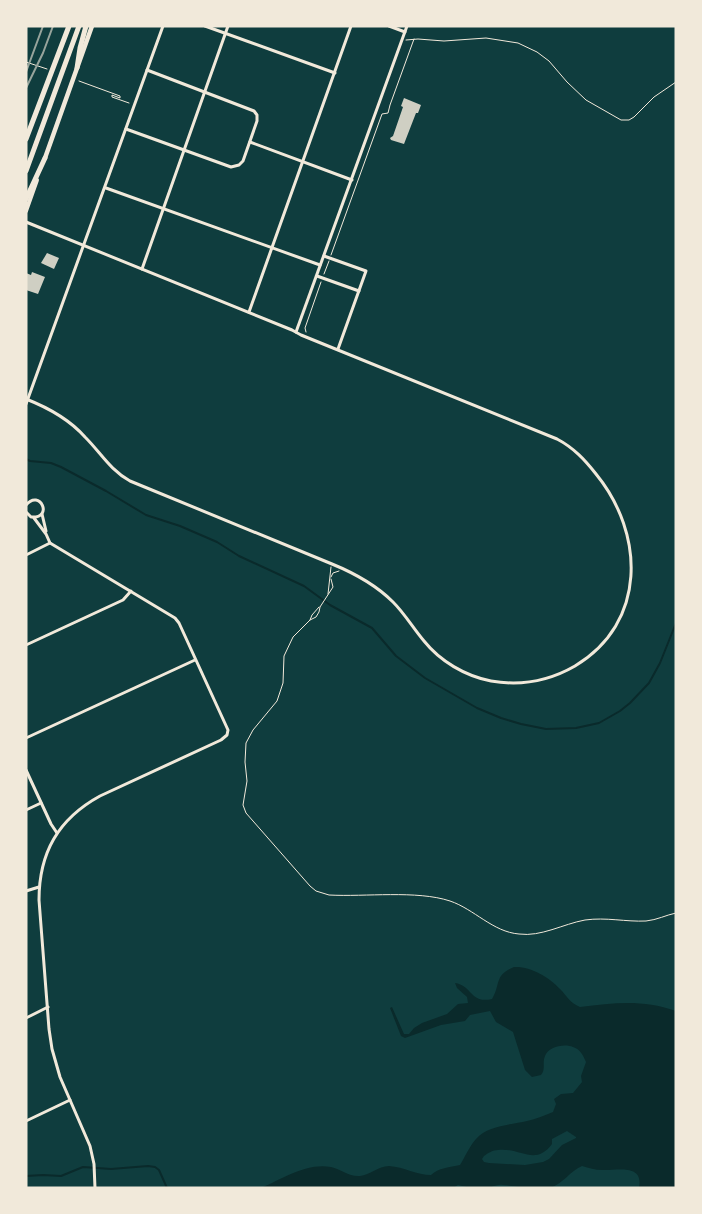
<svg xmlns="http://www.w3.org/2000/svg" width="702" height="1214" viewBox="0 0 702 1214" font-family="Montserrat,sans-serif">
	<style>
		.water { fill: #0a2a2b; fill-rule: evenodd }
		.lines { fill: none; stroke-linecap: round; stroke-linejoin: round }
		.stream { stroke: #0a2a2b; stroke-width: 2 }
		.building { fill: #cfcfc3 }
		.path { stroke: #f1e9da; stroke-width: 1 }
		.minor { stroke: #f1e9da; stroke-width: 3 }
		.secondary { stroke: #f1e9da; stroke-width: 4 }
		.primary { stroke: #f1e9da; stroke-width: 4.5 }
		.motorway { stroke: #f1e9da; stroke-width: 5 }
		.rail { stroke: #97a49c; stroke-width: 2 }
	</style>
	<rect width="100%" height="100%" fill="#0f3d3e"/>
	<path class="water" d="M514 967C530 966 549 977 560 989 567 996 570 1003 580 1007 614 1003 642 999 676 1011V1188H639C644 1163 616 1171 602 1170 595 1170 589 1168 582 1166 570 1171 563 1184 550 1188 535 1191 518 1186 503 1185 497 1184 493 1187 488 1188 478 1190 467 1187 458 1185L453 1188H261C283 1179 305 1163 331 1167 341 1169 349 1177 360 1176 370 1175 378 1166 389 1166 404 1167 417 1175 431 1175 438 1168 450 1167 460 1165 465 1157 469 1147 476 1139 488 1125 511 1125 527 1121 536 1119 545 1115 553 1112L556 1104 554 1099 561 1094 573 1093 582 1082 581 1076 586 1062C583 1055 580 1049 573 1047 564 1043 548 1047 545 1056 542 1063 546 1069 541 1075L532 1077 525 1070 513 1032 496 1022 490 1011 470 1015 465 1021 441 1025 405 1038 401 1036 390 1008 392 1007 404 1034H409L414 1028 422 1023 447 1014 458 1004 468 1003 467 997 457 988 455 983C473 986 470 1004 492 999 501 984 494 975 514 967ZM567 1131 576 1137V1138L562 1145 549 1159 543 1162 525 1165 489 1163 484 1162 482 1159 484 1156C488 1153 493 1150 498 1150 520 1147 535 1167 552 1144V1139Z"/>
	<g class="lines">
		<g class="stream">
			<polyline points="26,459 30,461 51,463 61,467 106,491 146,515 180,526 217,542 239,556 304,586 330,605 372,628 396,656 425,678 477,708 501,718 521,724 546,729 576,728 599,723 620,711 630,703 649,683 660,663 676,623"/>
			<polyline points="26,1176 43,1175 61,1176 83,1167 111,1169 148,1166 155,1167 159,1170 167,1188"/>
		</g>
	</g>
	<g class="building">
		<polygon points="404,98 421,105 418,113 416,113 404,144 391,140 390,138 393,136 403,107 401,106"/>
		<polygon points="47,253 59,258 54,269 41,263"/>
		<polygon points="32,272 45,277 38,294 26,290 26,273 31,275"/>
	</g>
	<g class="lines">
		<g class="path">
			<polyline points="406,40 418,39 444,41 486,38 518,43 537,52 549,61 567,82 586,100 621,120 629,120 634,117 654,97 676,82"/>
			<polyline points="26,62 47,69"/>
			<polyline points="79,81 120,96 120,98 112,95 112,97 129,103"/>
			<polyline points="331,255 382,114 388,113 390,105 414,39"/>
			<polyline points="324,274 329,261"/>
			<polyline points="306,332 305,328 321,282"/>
			<polyline points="331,577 333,573 339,571"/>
			<path d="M331 579 333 587 320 607 319 612 316 617 310 620 293 637 284 656 283 683 277 701 253 730 246 743 245 762 247 781 243 805 246 813 310 886 316 891 329 895C365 897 417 890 450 901 474 909 493 932 519 934 541 937 563 924 585 920 606 917 626 922 646 921 657 920 666 915 676 913"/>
			<polyline points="328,594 331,567"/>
			<polyline points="310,620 312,615 319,607"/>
		</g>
		<g class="minor">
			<polyline points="205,26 335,73"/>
			<polyline points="389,26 405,32"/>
			<polyline points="126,129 231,167 239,165 243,161 257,121 257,115 254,111 147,70"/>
			<polyline points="250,142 352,180"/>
			<polyline points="106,188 320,265"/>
			<path d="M26 222 292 330 301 335 557 439C574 448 585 460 596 474 645 534 647 623 575 666 549 681 520 686 491 681 465 676 440 661 424 641 413 628 405 614 393 602 376 585 354 573 332 564L130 481C110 470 101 453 85 437 69 419 49 408 26 399"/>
			<polyline points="324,256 366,271 338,349"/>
			<polyline points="142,269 228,26"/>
			<polyline points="317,276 359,291"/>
			<polyline points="249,312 351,26"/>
			<polyline points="296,332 407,26"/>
			<polyline points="26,404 163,26"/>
			<path d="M26 505C40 488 54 519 31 517L26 512"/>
			<polyline points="42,514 46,531"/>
			<path d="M34 518 46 534 50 543 175 618 179 623 228 730 227 735 221 740 100 796C58 819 39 853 39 900L49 1029 52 1049 60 1077 90 1146 94 1164 95 1188"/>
			<polyline points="26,555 50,543"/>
			<polyline points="26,645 123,600 131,591"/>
			<polyline points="26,738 195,660"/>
			<polyline points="26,770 51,824 57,833"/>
			<polyline points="26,810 41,803"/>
			<polyline points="26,891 39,887"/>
			<polyline points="26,1018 48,1007"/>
			<polyline points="26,1121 70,1100"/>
		</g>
		<polyline class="secondary" points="26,211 37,180"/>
		<polyline class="primary" points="45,158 92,26"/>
		<g class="motorway">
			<polyline points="77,68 80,48 86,26"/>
			<polyline points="26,139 69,26"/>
			<polyline points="26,171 79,26"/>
			<polyline points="26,199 45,158"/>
		</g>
		<g class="rail">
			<polyline points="26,27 27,26"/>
			<polyline points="26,72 43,26"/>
			<polyline points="26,88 43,53 53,26"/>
		</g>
	</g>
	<rect width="702" height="1214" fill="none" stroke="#f1e9da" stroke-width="55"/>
</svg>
